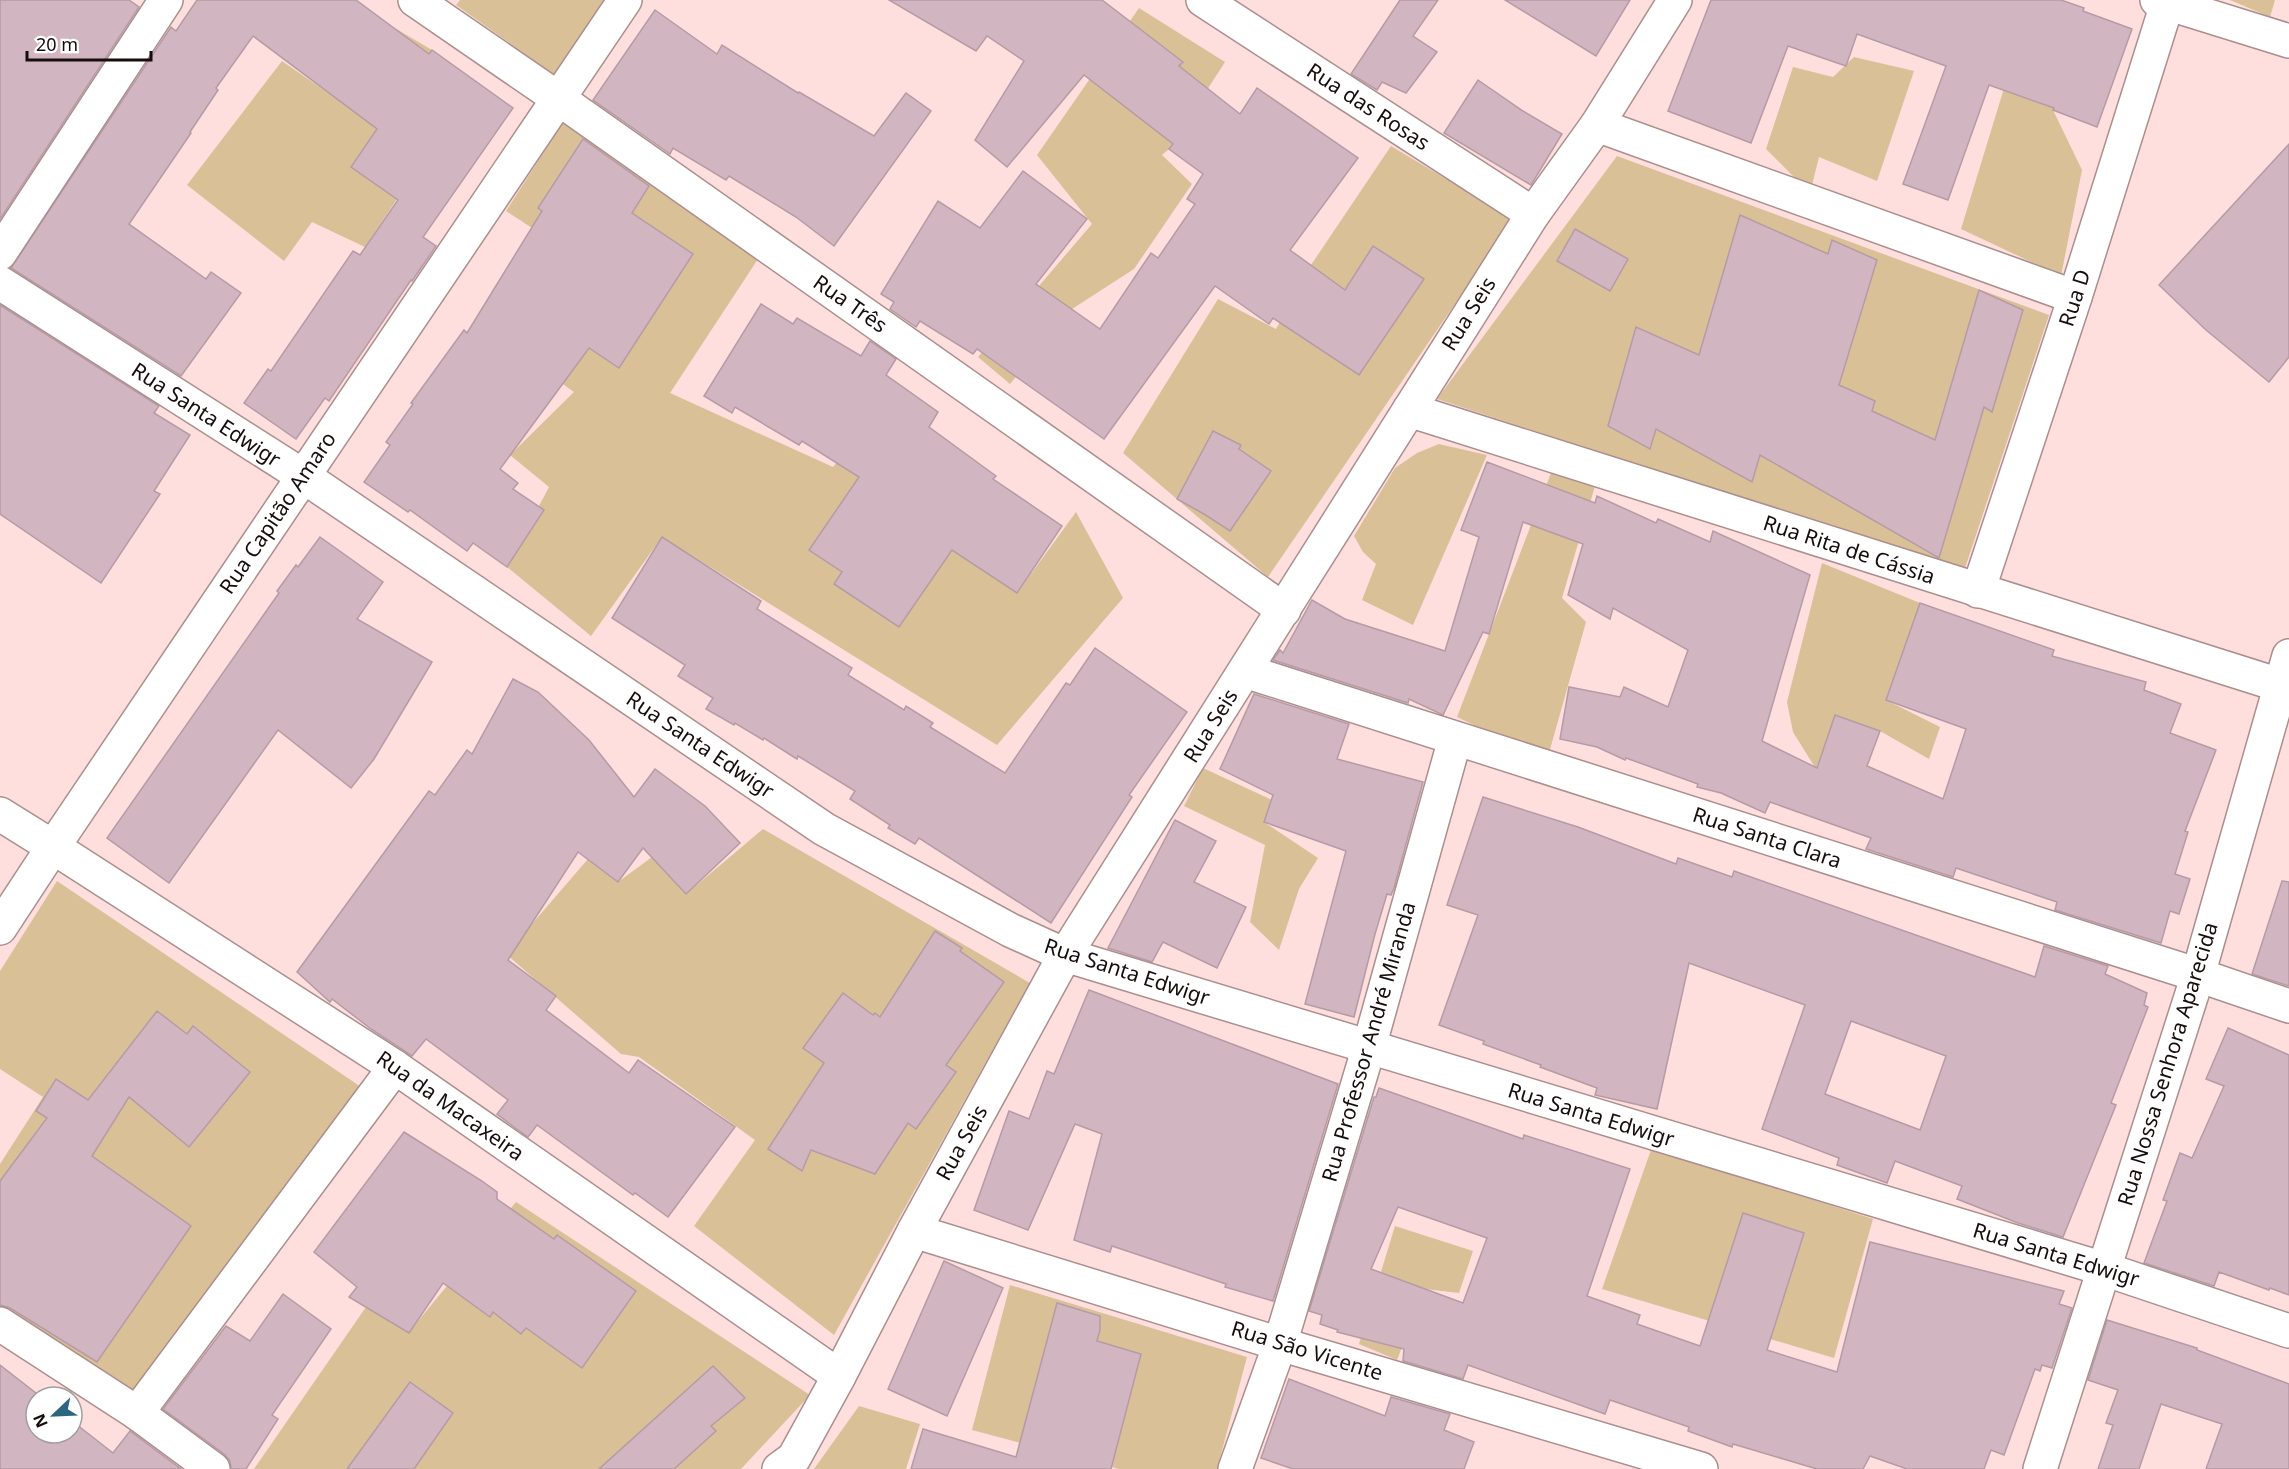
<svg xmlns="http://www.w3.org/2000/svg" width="2289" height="1469" viewBox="0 0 2289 1469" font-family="'Noto Sans',sans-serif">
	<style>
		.green { fill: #dac096 }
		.building { fill: #d1b6c1; stroke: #b59ba6; stroke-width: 1.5; fill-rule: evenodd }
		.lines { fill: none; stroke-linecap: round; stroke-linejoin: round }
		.minor-casing { stroke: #ab8e8d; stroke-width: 36 }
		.tertiary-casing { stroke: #ab8e8d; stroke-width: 36 }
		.secondary-casing { stroke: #ab8e8d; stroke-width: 36 }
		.minor { stroke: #fff; stroke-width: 33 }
		.tertiary { stroke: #fff; stroke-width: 33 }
		.secondary { stroke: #fff; stroke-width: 33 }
		.labels { text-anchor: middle; stroke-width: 5; stroke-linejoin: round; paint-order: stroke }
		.street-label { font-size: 21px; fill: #170d0d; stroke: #fff }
	</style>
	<rect width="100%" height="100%" fill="#fedfde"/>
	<g class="green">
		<polygon points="460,0 608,0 555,75 456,5"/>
		<polygon points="2230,0 2275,0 2270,17"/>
		<polygon points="1139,8 1225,62 1169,149 1162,155 1192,184 1134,269 1072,309 1010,384 978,357 1092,224 1037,155"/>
		<polygon points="388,24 432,50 351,166 397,199 365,247 312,222 284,261 187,185 282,61 334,97"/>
		<polygon points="1854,57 1914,71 1877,181 1819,157 1810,193 1766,149 1793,67 1833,77"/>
		<polygon points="2012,62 2066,73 2053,110 2082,170 2061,276 1961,229"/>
		<polygon points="563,122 758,259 670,393 833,467 901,386 938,412 885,503 1017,593 1076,512 1123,598 997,745 662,537 591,636 507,567 549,487 510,455 574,392 530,361 587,264 506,211"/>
		<polygon points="1391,146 1513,219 1268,577 1123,453 1218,299 1276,329 1311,265"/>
		<polygon points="1617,156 2049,315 1964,571 1437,399"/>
		<polygon points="1439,444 1487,455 1413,625 1362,600 1376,564 1363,552 1354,536 1395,468 1417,453"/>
		<polygon points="1551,473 1595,486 1562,598 1586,622 1547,760 1457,717"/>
		<polygon points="1822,563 1920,603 1886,700 1940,727 1929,759 1880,731 1836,715 1816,769 1793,732 1787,702"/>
		<polygon points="1203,768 1272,800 1264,822 1318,858 1299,889 1279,950 1250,922 1265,845 1184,806"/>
		<polygon points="763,829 1030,983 834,1335 694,1226 755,1140 639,1057 621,1054 506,954 588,859 618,882 652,857 686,894"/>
		<polygon points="57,881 364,1089 134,1399 0,1307 0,1164 43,1097 0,1069 0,971"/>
		<polygon points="1652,1147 1873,1219 1834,1358 1602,1289"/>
		<polygon points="516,1202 810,1395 741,1469 254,1469 366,1307 409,1332"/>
		<polygon points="1395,1226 1473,1251 1459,1293 1425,1289 1397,1360 1359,1344"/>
		<polygon points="1010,1285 1247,1357 1217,1469 1119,1469 972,1430"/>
		<polygon points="859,1406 920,1424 906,1469 814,1469"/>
	</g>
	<g class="building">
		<polygon points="0,0 129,0 139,7 0,219"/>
		<polygon points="197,0 356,0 429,54 432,50 513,108 423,237 436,246 412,281 411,280 329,401 325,398 296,439 244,403 268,369 271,371 353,251 360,255 398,200 351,167 377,129 253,36 216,88 218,90 190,132 191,133 129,224 206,279 211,272 241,293 181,376 11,268 171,27 176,31"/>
		<polygon points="889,0 1102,0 1183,62 1179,66 1240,114 1257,88 1358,158 1290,250 1345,290 1373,246 1424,279 1359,375 1273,318 1269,324 1215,286 1104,439 977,349 973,354 920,321 916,327 890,309 894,302 881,294 938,201 980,228 1023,171 1087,219 1036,284 1100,329 1151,253 1158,258 1195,204 1187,199 1203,174 1169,149 1173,144 1084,75 1007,167 975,140 1024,61 987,36 976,51"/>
		<polygon points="1400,0 1438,0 1413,36 1437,52 1406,93 1382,82 1377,90 1351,74"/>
		<polygon points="1505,0 1630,0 1596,56"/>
		<polygon points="1711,0 2061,0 2084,8 2083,11 2132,29 2097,127 2053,110 2054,108 1989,85 1948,200 1903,184 1946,66 1857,34 1846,66 1788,46 1751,143 1668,111"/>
		<polygon points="655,10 717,54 722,45 798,93 799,92 874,136 906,93 931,111 834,246 796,217 729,176 726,180 673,148 670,154 593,100"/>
		<polygon points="1478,80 1523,111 1562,134 1531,185 1444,133"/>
		<polygon points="583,139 649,186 632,213 693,254 619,368 589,348 500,469 518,483 513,489 544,510 507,567 473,543 467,551 410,510 408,512 364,482 390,445 386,442 413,404 411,403 464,330 467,333 542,211 538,208"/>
		<polygon points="2289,144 2289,357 2269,382 2206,330 2159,285"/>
		<polygon points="1740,215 1828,254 1832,240 1877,260 1839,385 1875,401 1872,411 1935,440 1979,290 2023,310 1992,412 1984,407 1939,558 1760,455 1752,482 1656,429 1650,449 1608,426 1636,327 1699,355"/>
		<polygon points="1575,229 1628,259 1610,291 1557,261"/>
		<polygon points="761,304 793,324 797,318 861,356 870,341 896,359 886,375 938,412 929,427 996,476 993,479 1062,526 1017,593 952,550 899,627 834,584 842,572 809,550 859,477 802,441 799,445 735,407 732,413 704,396"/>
		<polygon points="0,305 159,406 154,413 190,435 154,491 160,494 101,583 0,514"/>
		<polygon points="1213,431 1241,445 1239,449 1271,471 1230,531 1204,514 1177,499"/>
		<polygon points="1487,462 1595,503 1597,496 1656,523 1658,519 1710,542 1713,531 1810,575 1762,741 1817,768 1835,715 1880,731 1867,766 1943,799 1966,729 1886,700 1920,603 2054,650 2052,656 2146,682 2144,690 2181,704 2170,733 2216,750 2185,831 2188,832 2175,874 2190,879 2179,914 2170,911 2161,943 2055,910 2057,902 1956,868 1953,877 1866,849 1871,838 1770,802 1765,813 1721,793 1697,787 1698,784 1626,758 1625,760 1597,747 1560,739 1569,687 1620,697 1624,687 1668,707 1688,650 1613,608 1610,619 1568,595 1583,544 1523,522 1489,634 1483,632 1443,715 1409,699 1408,703 1273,660 1280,650 1283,653 1312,600 1345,619 1445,651 1479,537 1461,530"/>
		<polygon points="320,537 383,582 357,619 432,662 374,759 351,788 278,730 169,883 107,838 279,593 277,591 296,565 298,567"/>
		<polygon points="662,537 761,601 757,609 852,668 848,675 904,710 906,706 933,723 930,727 1005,773 1066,683 1070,685 1095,648 1187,712 1129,795 1132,797 1051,923 919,838 915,844 888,828 890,825 850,799 855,791 798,756 797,759 764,738 763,740 735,723 734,725 706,709 713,698 678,676 685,665 612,618"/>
		<polygon points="513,679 538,692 589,740 634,797 655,769 705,806 740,843 686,894 643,848 618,882 578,852 508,960 556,996 546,1010 629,1073 638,1060 735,1127 668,1217 635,1193 633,1195 537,1125 528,1137 518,1130 497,1114 508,1100 426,1039 412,1056 371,1029 332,999 330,1002 297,972 429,791 435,795 467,750 472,754"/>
		<polygon points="1254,694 1349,724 1337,759 1423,782 1394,888 1391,895 1387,894 1375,934 1354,1017 1305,1004 1346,851 1264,822 1273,795 1220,769"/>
		<path d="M1483 797 1578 827 1676 864 1678 858 1732 877 1734 871 2035 977 2044 946 2108 966 2105 974 2147 993 2144 1005 2148 1007 2111 1103 2116 1105 2063 1237 2018 1223 1957 1199 1962 1186 1895 1161 1887 1183 1837 1165 1839 1158 1762 1129 1805 1005 1689 963 1657 1109 1595 1095 1597 1088 1540 1067 1541 1065 1483 1044 1484 1041 1439 1025 1478 915 1447 905ZM1851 1021 1946 1056 1920 1130 1825 1094Z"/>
		<polygon points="1175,820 1216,841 1194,882 1246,907 1217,968 1163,942 1152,962 1108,948"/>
		<polygon points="2282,881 2289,882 2289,986 2252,974"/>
		<polygon points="935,931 962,948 960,951 1004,982 946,1065 956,1072 916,1129 908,1123 875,1174 811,1150 802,1171 768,1149 824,1063 803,1048 843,993 873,1015 875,1013 880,1017"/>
		<polygon points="1089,990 1338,1084 1273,1301 1225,1287 1226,1284 1112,1246 1110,1252 1074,1240 1102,1134 1075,1124 1028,1230 974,1210 1009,1111 1029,1119 1047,1071 1054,1074"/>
		<polygon points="157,1011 187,1034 193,1026 250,1072 189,1147 129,1097 92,1156 191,1226 97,1362 10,1308 0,1305 0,1181 47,1118 36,1111 56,1079 88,1100"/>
		<polygon points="2228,1028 2289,1055 2289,1295 2270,1288 2269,1290 2219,1272 2214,1286 2144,1263 2167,1201 2163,1200 2180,1153 2192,1158 2224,1086 2206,1079"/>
		<path d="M1379 1088 1523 1139 1524 1135 1630 1169 1587 1296 1640 1315 1637 1324 1700 1346 1743 1213 1804 1233 1767 1350 1837 1372 1870 1242 2064 1291 2059 1304 2072 1308 2052 1368 2042 1365 2040 1371 2035 1369 2004 1455 1991 1450 1984 1469H1907L1870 1456 1863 1469H1817L1733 1444 1732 1447 1688 1431 1689 1427 1610 1400 1605 1414 1468 1365 1463 1379 1403 1361 1404 1349 1337 1332 1338 1330 1320 1324 1322 1315 1309 1311 1374 1097H1376ZM1398 1207 1487 1238 1463 1303 1371 1269Z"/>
		<polygon points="404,1132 482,1181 497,1192 497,1199 554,1239 557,1235 636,1291 582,1368 526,1328 521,1334 493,1312 490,1317 443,1283 409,1333 349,1297 357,1287 314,1252"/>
		<polygon points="944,1261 1003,1288 947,1416 888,1389"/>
		<polygon points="283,1294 331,1329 272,1415 278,1419 246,1469 231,1469 230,1461 224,1454 163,1409 226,1326 250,1341"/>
		<polygon points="1057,1303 1100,1316 1100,1330 1097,1341 1141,1354 1111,1469 911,1469 923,1429 1016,1457"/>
		<polygon points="2107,1320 2197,1348 2197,1350 2289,1384 2289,1469 2206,1469 2222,1424 2161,1404 2139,1469 2098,1469 2113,1425 2106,1423 2118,1390 2088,1380"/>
		<polygon points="0,1365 41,1397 36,1397 36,1433 72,1433 72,1421 113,1453 130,1431 181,1469 0,1469"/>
		<polygon points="713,1366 745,1398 711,1426 716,1431 674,1469 599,1469"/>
		<polygon points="1289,1379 1385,1416 1391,1397 1450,1414 1444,1430 1474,1442 1464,1469 1293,1469 1261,1458"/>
		<polygon points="410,1382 453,1413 414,1469 347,1469"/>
	</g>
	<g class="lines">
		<defs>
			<g id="minor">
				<polyline points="415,0 559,99 1284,610"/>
				<polyline points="625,0 53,847 395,1067 839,1376"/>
				<polyline points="1203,0 1533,214"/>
				<polyline points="2157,0 2289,41"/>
				<polyline points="1597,125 2075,297"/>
				<polyline points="0,283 303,476 824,829 1010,930 1065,955 2104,1269 2289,1331"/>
				<polyline points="1409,410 2289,688"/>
				<polyline points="1978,591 2075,297 2167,4"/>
				<polyline points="1245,671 2198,975 2289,1006"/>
				<polyline points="914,1231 1280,1344 1701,1469"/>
				<polyline points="0,1324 137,1413 213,1469"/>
				<polyline points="137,1413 395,1067"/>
				<polyline points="779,1469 794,1458 839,1376 914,1231 1065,955 1533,214 1597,125 1675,0"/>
				<polyline points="1235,1469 1280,1344 1369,1047 1455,739"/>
			</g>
			<g id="tertiary">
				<polyline points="0,253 166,0"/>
				<polyline points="0,814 53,847 0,928"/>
			</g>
			<polyline id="secondary" points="2040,1469 2198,975 2289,656"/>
		</defs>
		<use href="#minor" class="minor-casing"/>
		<use href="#tertiary" class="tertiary-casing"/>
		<use href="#secondary" class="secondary-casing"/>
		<use href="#minor" class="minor"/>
		<use href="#tertiary" class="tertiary"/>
		<use href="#secondary" class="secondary"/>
	</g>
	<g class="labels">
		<g class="street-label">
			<text transform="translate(1368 107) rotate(33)" y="7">Rua das Rosas</text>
			<text transform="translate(2075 298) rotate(-72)" y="7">Rua D</text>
			<text transform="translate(850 304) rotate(35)" y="7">Rua Três</text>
			<text transform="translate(1469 314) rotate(-58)" y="7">Rua Seis</text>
			<text transform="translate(206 415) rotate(33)" y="7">Rua Santa Edwigr</text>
			<text transform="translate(278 513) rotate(-56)" y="7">Rua Capitão Amaro</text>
			<text transform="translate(1849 550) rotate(18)" y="7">Rua Rita de Cássia</text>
			<text transform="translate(1211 726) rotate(-58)" y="7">Rua Seis</text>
			<text transform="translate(700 745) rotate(34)" y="7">Rua Santa Edwigr</text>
			<text transform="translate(1767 838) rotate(18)" y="7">Rua Santa Clara</text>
			<text transform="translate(1127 972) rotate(18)" y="7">Rua Santa Edwigr</text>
			<text transform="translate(1369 1042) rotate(-74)" y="7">Rua Professor André Miranda</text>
			<text transform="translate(2168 1064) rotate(-73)" y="7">Rua Nossa Senhora Aparecida</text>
			<text transform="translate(450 1106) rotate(35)" y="7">Rua da Macaxeira</text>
			<text transform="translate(1591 1115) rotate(17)" y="7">Rua Santa Edwigr</text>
			<text transform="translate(962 1143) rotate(-61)" y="7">Rua Seis</text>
			<text transform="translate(2056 1255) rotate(17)" y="7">Rua Santa Edwigr</text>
			<text transform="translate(1307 1351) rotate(17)" y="7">Rua São Vicente</text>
		</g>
	</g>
	<g transform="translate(54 1415) rotate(247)"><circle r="28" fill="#ffffff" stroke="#a29e9e" stroke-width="1.5"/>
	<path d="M0-4.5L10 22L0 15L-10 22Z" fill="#2c657f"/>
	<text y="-9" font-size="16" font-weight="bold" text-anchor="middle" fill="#170d0d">N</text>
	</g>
	<path d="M27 51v9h124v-9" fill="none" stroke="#170d0d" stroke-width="3"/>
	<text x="36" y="51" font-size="18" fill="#170d0d" stroke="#ffffff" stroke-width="4.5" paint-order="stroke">20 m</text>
</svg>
